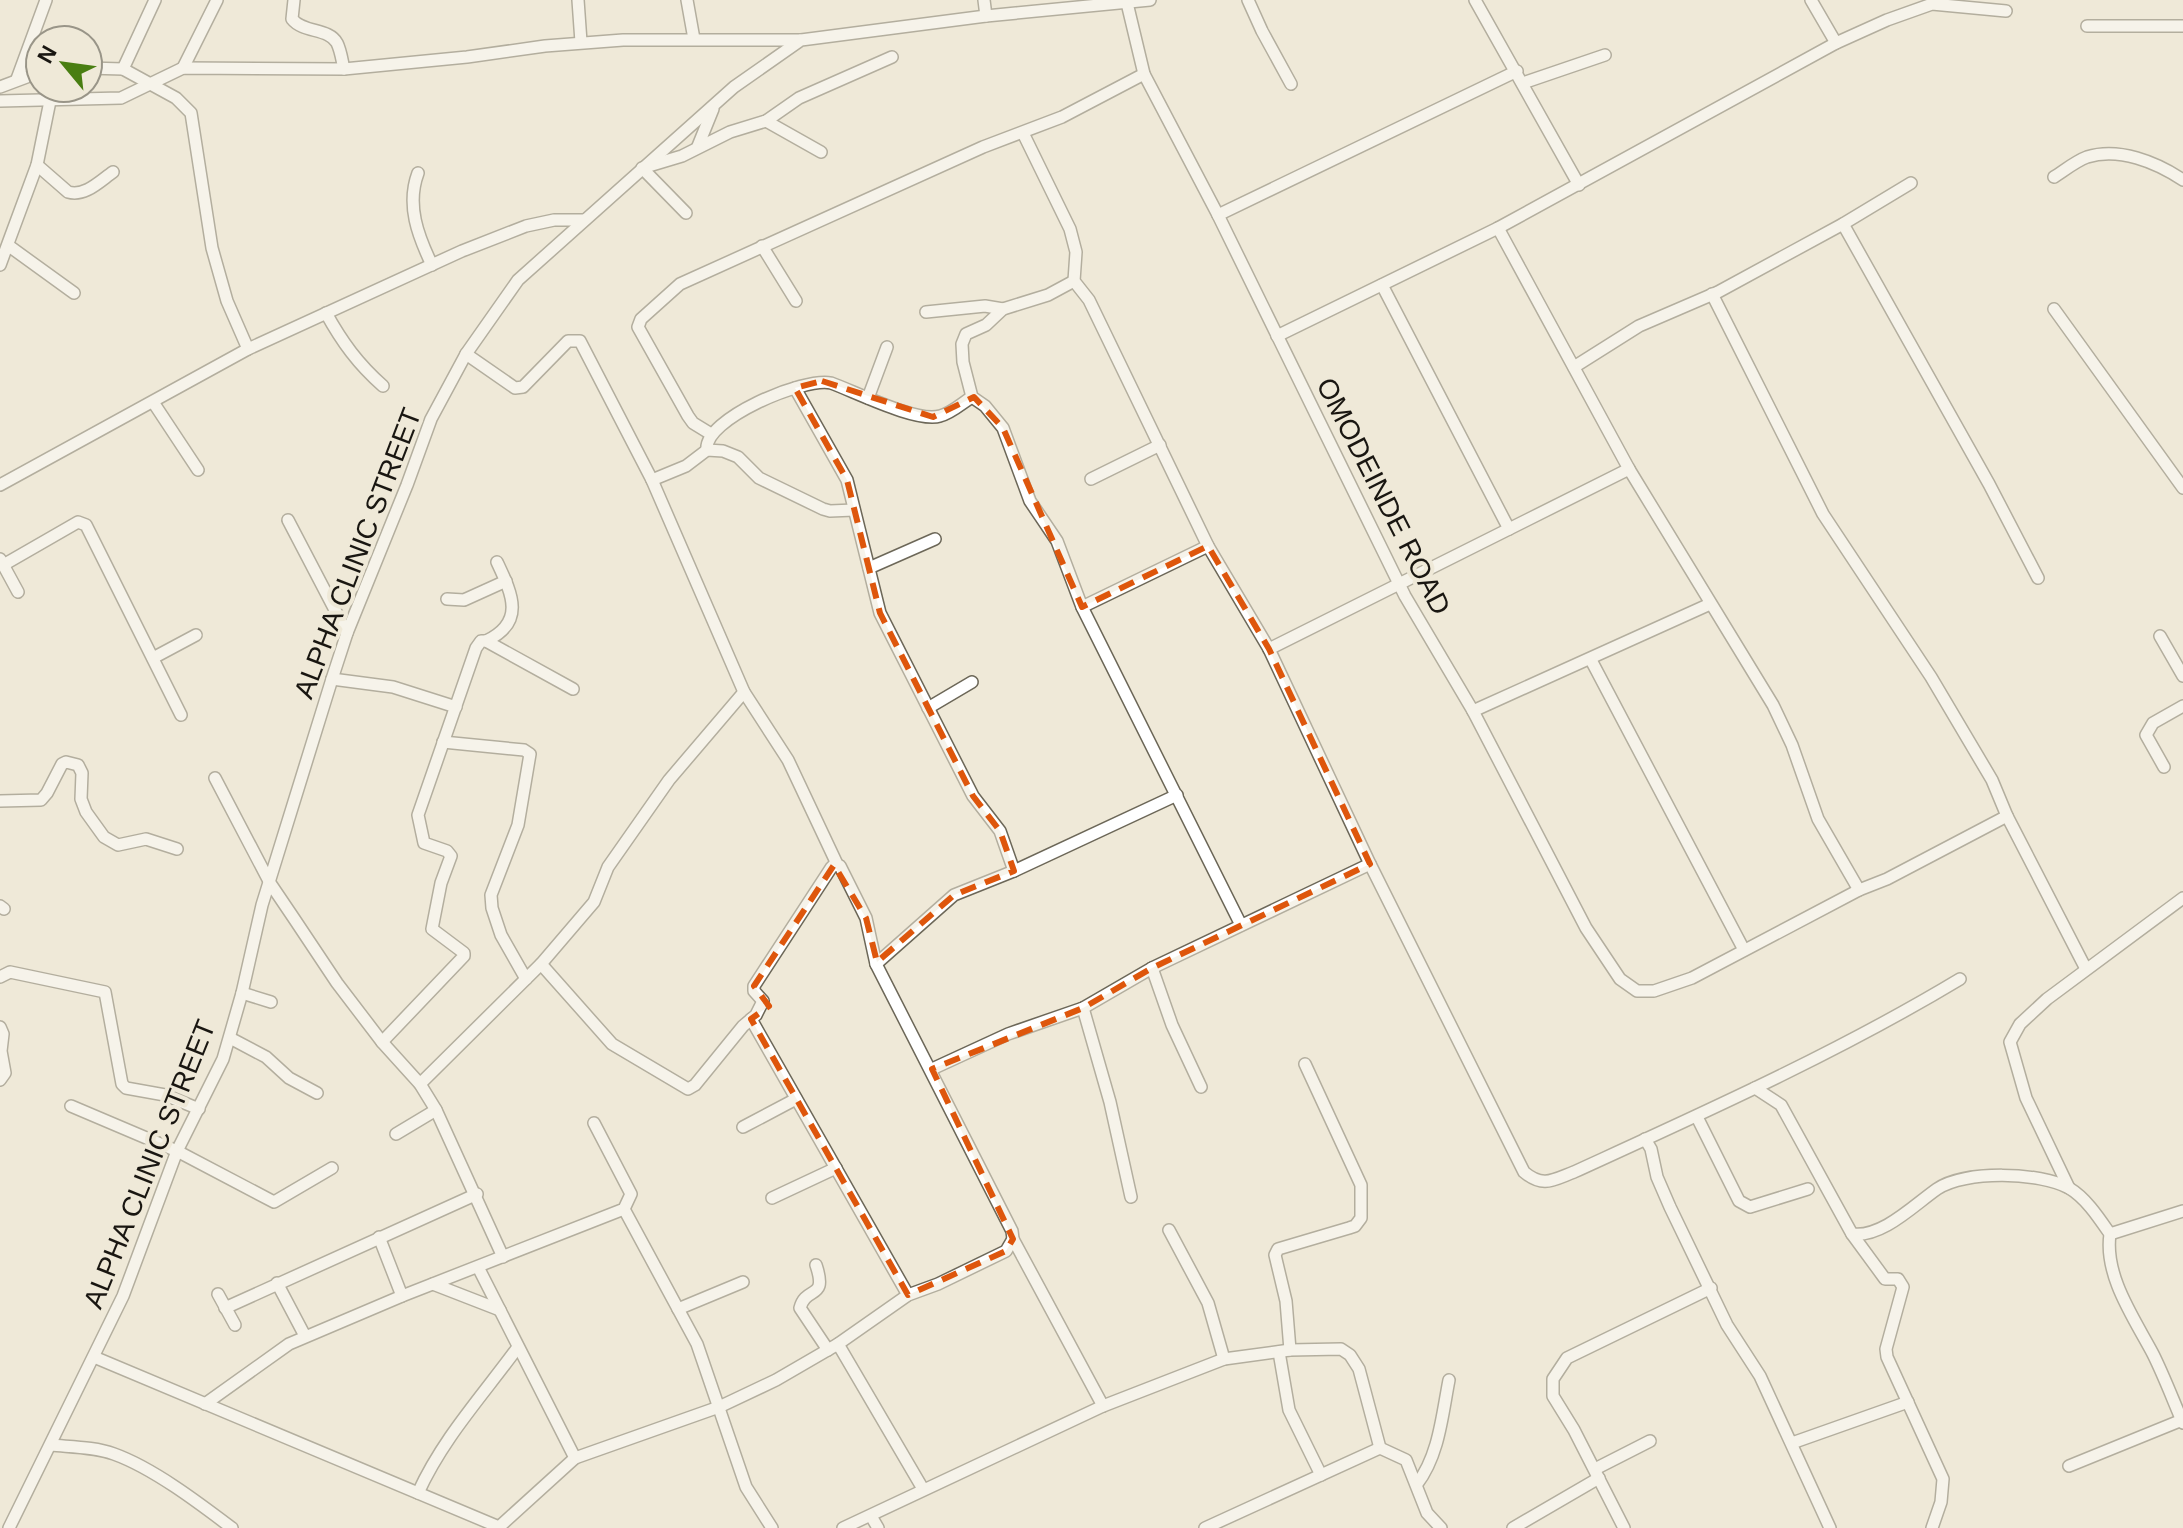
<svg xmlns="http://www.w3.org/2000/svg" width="2183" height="1528" viewBox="0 0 2183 1528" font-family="Helvetica,sans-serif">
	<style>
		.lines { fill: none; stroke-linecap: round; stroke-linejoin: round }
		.minor-casing { stroke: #6c6758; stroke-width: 14 }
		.minor { stroke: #fff; stroke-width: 11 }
		.marked { fill: none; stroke: #de560c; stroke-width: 6; stroke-dasharray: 16 10; stroke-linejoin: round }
		.labels { text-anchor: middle; stroke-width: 8; stroke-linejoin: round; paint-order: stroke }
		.street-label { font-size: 28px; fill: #191611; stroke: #efe9d8 }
	</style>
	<rect width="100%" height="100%" fill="#efe9d8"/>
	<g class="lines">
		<defs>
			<g id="minor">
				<path d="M294 0 292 19C303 33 329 28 337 43 341 51 342 61 344 69"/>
				<polyline points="578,0 581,42"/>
				<polyline points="687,0 694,39"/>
				<polyline points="984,0 986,16"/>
				<polyline points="1248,0 1262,31 1291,84"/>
				<polyline points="1475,0 1579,185"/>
				<polyline points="1811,0 1836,43"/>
				<polyline points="1127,3 1144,74 1218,215 1405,596 1473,711 1586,928 1620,979 1637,991 1654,991 1692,978 1859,890 1887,879 2007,816 1992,780 1931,677 1823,514 1712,294"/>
				<polyline points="2087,26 2183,26"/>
				<polyline points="88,68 123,69 155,0"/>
				<polyline points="183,68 217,0"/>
				<polyline points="123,69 176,98 191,113 212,248 227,301 248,349"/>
				<polyline points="17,79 46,0"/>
				<polyline points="1523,83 1605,55"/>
				<polyline points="0,87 40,72"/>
				<polyline points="0,101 121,98 183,68 344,69 467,57 545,46 623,40 800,40"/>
				<polyline points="766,121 821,152"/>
				<path d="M1023 133 1070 229 1076 252 1074 281 1089 300 1208 546 1269 649 1370 864 1524 1172C1543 1188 1553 1180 1574 1172 1705 1112 1837 1053 1960 979"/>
				<polyline points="698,146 713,109"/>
				<path d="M37 165 68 192C85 197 100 181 113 172"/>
				<path d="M418 173C406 205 418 236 432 265"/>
				<path d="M2054 177C2065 170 2076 161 2087 157 2119 147 2156 162 2183 180"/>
				<polyline points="686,213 642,168 682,156 730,132 766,121 799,98 892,57"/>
				<polyline points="1218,215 1517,71"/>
				<polyline points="1843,224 1989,484 2038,578"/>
				<polyline points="1498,228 1629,469 1773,705 1792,745 1818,819 1859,890"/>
				<polyline points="9,246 74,293"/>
				<polyline points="762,246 796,301"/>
				<polyline points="0,265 37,165 50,101"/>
				<polyline points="1074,281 1048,295 1003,309 986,325 966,334 962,344 963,362 972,397 985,406 1003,428 1030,501 1057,541 1082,607 1241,925"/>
				<polyline points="1382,285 1509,529"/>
				<polyline points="2054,309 2183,488"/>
				<polyline points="926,312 985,306 1003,309"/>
				<path d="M326 313C342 342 358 364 383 386"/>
				<polyline points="1277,336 1498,228 1836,43 1887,20 1932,4 2006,11"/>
				<polyline points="466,354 515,388 523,387 568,341 580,341 652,480 744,692 788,760 837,864"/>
				<polyline points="1574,367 1639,326 1718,292 1843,224 1911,183"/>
				<polyline points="795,388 847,480 880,613 973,796 1000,831 1014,871 954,895 876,964"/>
				<polyline points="868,398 887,347"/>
				<polyline points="153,402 198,470"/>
				<polyline points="711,434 693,423 688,416 638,327 641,319 680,284 983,147 1062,117 1144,74"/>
				<path d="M707 450C703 419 804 377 831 383 856 392 917 423 940 416 952 413 962 403 972 397"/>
				<polyline points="1091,479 1160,445"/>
				<polyline points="652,480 686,466 707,450 723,451 738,457 759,478 823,509 830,511 854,510"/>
				<polyline points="0,485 248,349 462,251 526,226 554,220 584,220"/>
				<polyline points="288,520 347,633"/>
				<polyline points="0,559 18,592"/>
				<polyline points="5,564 78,522 86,525 181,715"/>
				<polyline points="869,568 935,539"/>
				<polyline points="447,599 464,600 506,581"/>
				<polyline points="1082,607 1208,546"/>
				<polyline points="2160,636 2183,676"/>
				<path d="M486 641C526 622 512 594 497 562"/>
				<polyline points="1269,649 1629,469"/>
				<polyline points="153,658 196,635"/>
				<polyline points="1591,660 1744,950"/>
				<polyline points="332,679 393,687 456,707"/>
				<polyline points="928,708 972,682"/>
				<polyline points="1473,711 1710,604"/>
				<polyline points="443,742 524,750 530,754 518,825 491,895 492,908 501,935 526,979"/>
				<polyline points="2164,767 2146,735 2153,723 2183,706"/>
				<polyline points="215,778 270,883 295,920 337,983 382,1042 420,1084 436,1110 503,1257"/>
				<polyline points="0,801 41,800 47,793 62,764 66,762 78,765 82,773 81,799 86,812 104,837 118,845 146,839 177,849"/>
				<polyline points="2007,816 2086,969"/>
				<polyline points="1014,871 1177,795"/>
				<polyline points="0,906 4,909"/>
				<polyline points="541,964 612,1044 688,1089 695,1085 743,1026 756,1015 763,1001 754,991 754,986 831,868 834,865 840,866 866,918 876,964 1012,1231 1013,1239 1103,1406"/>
				<polyline points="1152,968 1172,1025 1201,1087"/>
				<polyline points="0,977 10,972 105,992 122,1084 126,1088 165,1095 199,1109"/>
				<polyline points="242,993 271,1002"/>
				<polyline points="1083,1008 1110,1102 1131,1197"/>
				<polyline points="751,1019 908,1295"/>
				<polyline points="0,1027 3,1034 1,1051 5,1073 0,1080"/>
				<polyline points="230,1038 266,1057 289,1078 317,1093"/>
				<polyline points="382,1042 464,956 464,953 432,929 441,883 451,856 447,851 424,843 418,815 476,648 481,641 486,641 573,689"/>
				<polyline points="932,1069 1008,1034 1083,1008 1152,968 1370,864"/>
				<polyline points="420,1084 541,964 594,902 608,867 669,780 744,692"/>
				<polyline points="1755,1088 1781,1105 1852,1234 1885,1279 1898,1279 1903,1287 1886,1349 1887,1357 1943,1479 1941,1502 1932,1528"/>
				<polyline points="71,1106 177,1151 274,1202 332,1168"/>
				<polyline points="1697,1117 1739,1201 1750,1207 1808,1189"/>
				<polyline points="743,1127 796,1099"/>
				<polyline points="396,1134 436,1110"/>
				<polyline points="1645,1139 1651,1149 1657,1177 1670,1207 1727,1325 1760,1376 1830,1528"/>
				<polyline points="2069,1188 2026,1098 2010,1042 2020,1024 2047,999 2183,898"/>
				<polyline points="772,1198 836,1168"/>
				<polyline points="624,1209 697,1344 746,1487 772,1528"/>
				<polyline points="1169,1230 1208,1303 1224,1359"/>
				<path d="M1852 1234C1882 1238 1914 1205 1937 1189 1965 1170 2040 1172 2069 1188 2086 1198 2099 1218 2110 1234 2104 1276 2134 1318 2153 1354 2164 1376 2173 1400 2183 1423"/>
				<polyline points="2110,1234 2183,1211"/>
				<polyline points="379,1237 402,1296"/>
				<path d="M816 1265C828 1301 806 1285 800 1308L828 1350"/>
				<polyline points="478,1267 575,1458"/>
				<polyline points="277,1283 305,1336"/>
				<polyline points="433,1284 500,1310"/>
				<polyline points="218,1294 235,1325"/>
				<polyline points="225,1308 477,1194"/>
				<polyline points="678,1309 743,1282"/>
				<polyline points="838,1344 923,1489"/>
				<polyline points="1290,1350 1286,1301 1275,1255 1278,1249 1349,1228 1355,1226 1361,1218 1361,1185 1305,1064"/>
				<polyline points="1279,1352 1289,1410 1321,1475"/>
				<polyline points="94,1357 499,1527 575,1458 719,1407 776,1380 838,1344 908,1295 938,1284 1006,1251 1013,1239"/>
				<polyline points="205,1404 289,1344 402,1296 624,1209 631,1194 594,1123"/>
				<polyline points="1792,1443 1908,1402"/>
				<path d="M51 1445C72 1447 95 1447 114 1454 153 1468 199 1503 232 1528"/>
				<polyline points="2069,1466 2182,1420"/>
				<polyline points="1595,1469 1650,1441"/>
				<path d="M1417 1484C1439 1455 1442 1416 1449 1380"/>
				<path d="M418 1493C443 1438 483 1395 518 1347"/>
				<polyline points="871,1516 878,1528"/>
				<polyline points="9,1528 123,1296 177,1151 223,1059 242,993 262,905 332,679 347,633 407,485 431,419 466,354 518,280 734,87 801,40 986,16 1150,0"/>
				<polyline points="843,1528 1103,1406 1224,1359 1290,1350 1341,1349 1350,1355 1359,1369 1380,1448"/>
				<polyline points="1205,1528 1380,1448 1406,1460 1427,1513 1441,1528"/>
				<polyline points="1513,1528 1599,1478"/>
				<polyline points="1624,1528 1574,1430 1553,1396 1553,1379 1567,1358 1711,1288"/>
			</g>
		</defs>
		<use href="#minor" class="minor-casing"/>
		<use href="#minor" class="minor"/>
	</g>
	<path d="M0 0H2183V1528H0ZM822 381 933 417 974 397 1003 428 1082 607 1208 546 1269 649 1370 864 1152 968 1083 1008 932 1069 1013 1239 1006 1251 908 1295 751 1019 769 1006 754 986 834 865 866 918 877 962 954 895 1014 871 1000 831 973 796 880 613 847 480 795 388Z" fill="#efe9d8" fill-opacity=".55" fill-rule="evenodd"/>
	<path class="marked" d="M822 381 933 417 974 397 1003 428 1082 607 1208 546 1269 649 1370 864 1152 968 1083 1008 932 1069 1013 1239 1006 1251 908 1295 751 1019 769 1006 754 986 834 865 866 918 877 962 954 895 1014 871 1000 831 973 796 880 613 847 480 795 388Z"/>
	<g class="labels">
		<g class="street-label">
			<text transform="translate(1384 496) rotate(63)" y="10">OMODEINDE ROAD</text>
			<text transform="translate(357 553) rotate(-69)" y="10">ALPHA CLINIC STREET</text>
			<text transform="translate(149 1164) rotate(-68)" y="10">ALPHA CLINIC STREET</text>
		</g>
	</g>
	<g transform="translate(64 64) rotate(299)"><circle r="38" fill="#efe9d8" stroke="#999588" stroke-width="2"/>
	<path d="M0-6L14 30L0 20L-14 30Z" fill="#497e12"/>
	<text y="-12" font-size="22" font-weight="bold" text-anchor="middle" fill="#191611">N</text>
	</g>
</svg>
